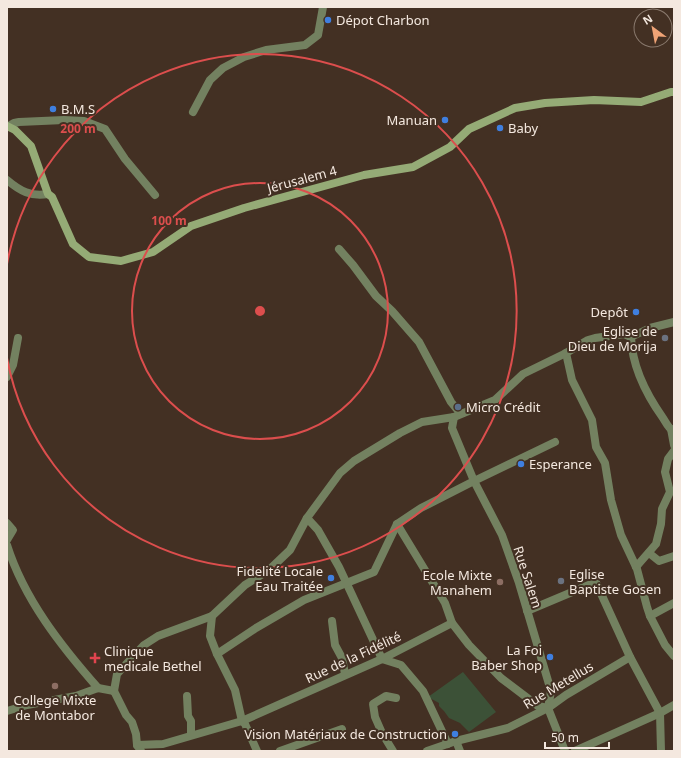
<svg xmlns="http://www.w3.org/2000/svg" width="681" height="758" viewBox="0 0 681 758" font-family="'Noto Sans',sans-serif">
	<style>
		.green { fill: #3c5137 }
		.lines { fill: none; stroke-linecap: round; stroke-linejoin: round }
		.street { stroke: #738160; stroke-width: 8 }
		.secondary { stroke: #95ab76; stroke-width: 8 }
		.ring { fill: none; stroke: #dc4e4d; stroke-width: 2 }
		.shop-dot { fill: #3f7fe0; stroke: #433023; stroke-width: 1.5 }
		.worship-dot { fill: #6b7280; stroke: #433023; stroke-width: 1.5 }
		.service-dot { fill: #5c6f8a; stroke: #433023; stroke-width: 1.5 }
		.education-dot { fill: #8d6e63; stroke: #433023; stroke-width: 1.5 }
		.health-dot { fill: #e0444e; stroke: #433023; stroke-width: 1.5 }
		.labels { text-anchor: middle; stroke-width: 4; stroke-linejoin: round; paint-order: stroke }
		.poi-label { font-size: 13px; fill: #f4e8df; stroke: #433023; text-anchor: start }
		.street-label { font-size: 13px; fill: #f4e8df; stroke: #433023 }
		.centre { fill: #dc4e4d; stroke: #433023; stroke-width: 2 }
		.ring-label { font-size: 12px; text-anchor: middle; font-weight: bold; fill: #dc4e4d; stroke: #433023; stroke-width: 4; stroke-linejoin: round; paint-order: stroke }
	</style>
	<rect width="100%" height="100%" fill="#433023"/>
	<polygon class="green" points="463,672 496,712 469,732 460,723 449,718 444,711 439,706 439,703 428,697"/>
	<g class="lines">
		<g class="street">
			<polyline points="193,112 210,80 223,68 244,57 266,50 305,45 318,35 323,7"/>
			<polyline points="9,126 14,123 19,122 64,120 84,121 105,129 125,159 155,195"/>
			<path d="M7 180C20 191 31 197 48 194"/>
			<polyline points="339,249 353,265 376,296 392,311 419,342 451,402 460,413"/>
			<path d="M631 337C632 366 646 394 663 418 666 423 669 429 674 432"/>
			<polyline points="566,353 572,380 592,420 596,447 605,463 611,500 621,535 637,569 647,607 650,616 665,645 674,656"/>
			<polyline points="7,377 13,365 18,338"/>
			<polyline points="454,417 452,428 474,481 502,535 519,583 551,691 548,708 565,751"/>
			<polyline points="671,429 674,445"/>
			<polyline points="307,518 318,530 339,567 382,659 401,665 423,691 448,744"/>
			<polyline points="7,523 13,530 7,540"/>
			<polyline points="397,524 445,603 452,623"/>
			<path d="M7 545C24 599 61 646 98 688"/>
			<polyline points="649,553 659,561 674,556"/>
			<polyline points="636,567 656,544 661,524 662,509 670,492 665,472 668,459 674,451"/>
			<polyline points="593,576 630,657 660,713 661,751"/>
			<polyline points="527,611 596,582"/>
			<polyline points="212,616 210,636 217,654 235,690 242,721 245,724 257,751"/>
			<polyline points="650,616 674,603"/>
			<polyline points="332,621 335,645 342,658 345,674"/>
			<polyline points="217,654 256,628 304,600 374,572 397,524 421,508 474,481 555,442"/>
			<polyline points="114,691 117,674 144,645 158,636 212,616 245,585 269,570 290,550 307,518 340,473 354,461 400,433 422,422 454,417 495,400 523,374 566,353 588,340 595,338 624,334 631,337 650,328 674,322"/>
			<polyline points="114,691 126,715 132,722 136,734 137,745 141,751"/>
			<polyline points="187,696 188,716 191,721 191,735"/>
			<polyline points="7,711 27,705 76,696 98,688 114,691"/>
			<polyline points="456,741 460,751"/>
			<polyline points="137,745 163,744 242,721 382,659 452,623 469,645 501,678 538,706 548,708"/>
			<polyline points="280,751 342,729"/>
			<polyline points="393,751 382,733 375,717 373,704 386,696 396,698"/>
			<polyline points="427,751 456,741 508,728 548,708 566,695 630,657"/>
			<polyline points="575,751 660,713 674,705"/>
		</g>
		<polyline class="secondary" points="7,126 15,130 31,146 48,194 52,197 73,244 89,257 121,261 153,252 191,226 244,208 364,175 413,167 450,147 469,129 515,108 545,103 594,100 641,102 671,92 674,92"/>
	</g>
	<g class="ring">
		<circle cx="260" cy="311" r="128"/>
		<path d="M7 264A257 257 0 1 1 7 358"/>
	</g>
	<g class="shop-dot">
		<circle cx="328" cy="20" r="4"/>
		<circle cx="53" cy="109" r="4"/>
		<circle cx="445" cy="120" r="4"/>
		<circle cx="500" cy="128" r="4"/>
		<circle cx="636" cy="312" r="4"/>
		<circle cx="521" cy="464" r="4"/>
		<circle cx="331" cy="578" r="4"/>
		<circle cx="550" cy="657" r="4"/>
		<circle cx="455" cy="734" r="4"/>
	</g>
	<g class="worship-dot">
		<circle cx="665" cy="338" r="4"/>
		<circle cx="561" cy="581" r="4"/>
	</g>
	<circle class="service-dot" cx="458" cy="407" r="4"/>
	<g class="education-dot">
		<circle cx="500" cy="582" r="4"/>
		<circle cx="55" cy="686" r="4"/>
	</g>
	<path class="health-dot" d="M93 652h4v4h4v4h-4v4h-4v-4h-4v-4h4z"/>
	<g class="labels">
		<g class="poi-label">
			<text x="336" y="25">Dépot Charbon</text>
			<text x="61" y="114">B.M.S</text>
			<text x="437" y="125" text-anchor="end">Manuan</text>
			<text x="508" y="133">Baby</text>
			<text x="628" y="317" text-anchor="end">Depôt</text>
			<text x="657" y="336" text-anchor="end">Eglise de<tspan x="657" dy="15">Dieu de Morija</tspan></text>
			<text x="466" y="412">Micro Crédit</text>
			<text x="529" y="469">Esperance</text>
			<text x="323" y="576" text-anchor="end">Fidelité Locale<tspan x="323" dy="15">Eau Traitée</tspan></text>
			<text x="569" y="579">Eglise<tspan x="569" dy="15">Baptiste Gosen</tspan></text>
			<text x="492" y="580" text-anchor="end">Ecole Mixte<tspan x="492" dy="15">Manahem</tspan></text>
			<text x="542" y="655" text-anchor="end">La Foi<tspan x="542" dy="15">Baber Shop</tspan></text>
			<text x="104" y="656">Clinique<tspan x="104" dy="15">medicale Bethel</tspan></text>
			<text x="55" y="705" text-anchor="middle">College Mixte<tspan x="55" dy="15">de Montabor</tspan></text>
			<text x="447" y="739" text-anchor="end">Vision Matériaux de Construction</text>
		</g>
		<g class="street-label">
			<text transform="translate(302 179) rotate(-15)" y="5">Jérusalem 4</text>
			<text transform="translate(528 577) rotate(72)" y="5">Rue Salem</text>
			<text transform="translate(353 657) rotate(-25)" y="5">Rue de la Fidélité</text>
			<text transform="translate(558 685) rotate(-31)" y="5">Rue Metellus</text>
		</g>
	</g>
	<circle cx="260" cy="311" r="6" class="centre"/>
	<g class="ring-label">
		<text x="78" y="133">200 m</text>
		<text x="169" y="225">100 m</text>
	</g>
	<rect width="681" height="758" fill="none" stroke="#f4e8df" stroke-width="16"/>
	<g transform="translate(653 28) rotate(328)"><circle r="19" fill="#433023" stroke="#8a7a6e"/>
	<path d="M0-3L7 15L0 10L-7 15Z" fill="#efa376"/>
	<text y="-6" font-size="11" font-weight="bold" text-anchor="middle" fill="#f4e8df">N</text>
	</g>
	<path d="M545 742v6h64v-6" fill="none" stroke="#f4e8df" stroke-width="2"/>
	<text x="551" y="742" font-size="12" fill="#f4e8df" stroke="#433023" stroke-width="3" paint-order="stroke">50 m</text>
</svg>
